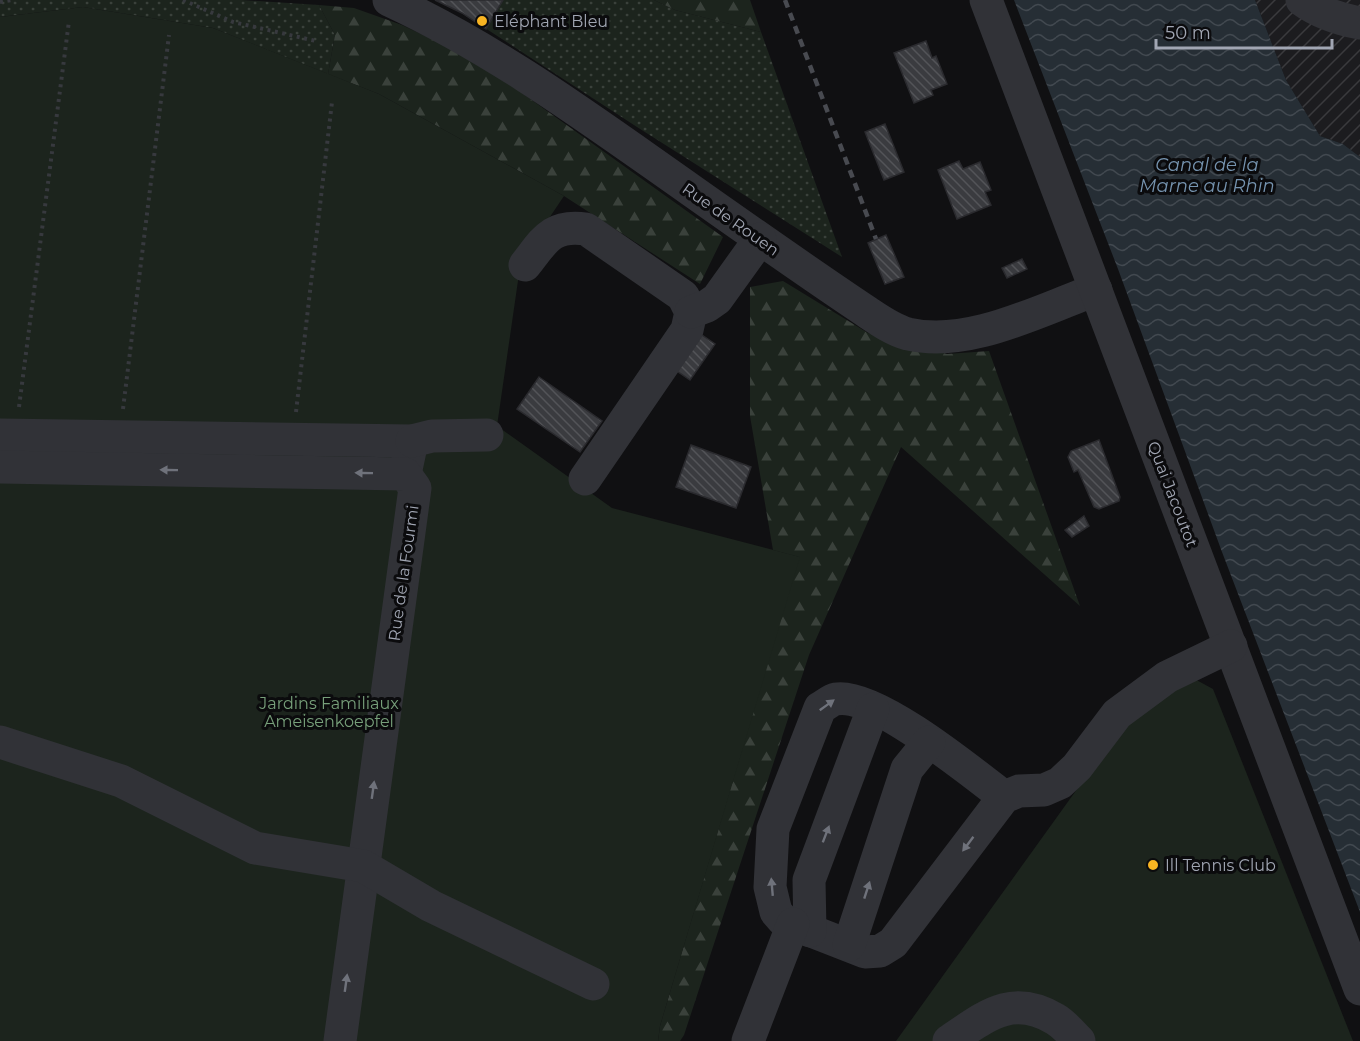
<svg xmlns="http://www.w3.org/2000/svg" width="1360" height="1041" viewBox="0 0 1360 1041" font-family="Montserrat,sans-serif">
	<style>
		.industrial { fill: url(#industrial-furrows) }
		.grass { fill: url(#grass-dots) }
		.forest { fill: url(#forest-firs) }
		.green { fill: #1c241d }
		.water { fill: url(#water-waves) }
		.building { fill: url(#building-back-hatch); stroke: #2a2a2e; stroke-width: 1.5 }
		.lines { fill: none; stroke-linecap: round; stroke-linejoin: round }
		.path { stroke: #37393e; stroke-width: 4; stroke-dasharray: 3 4.5; stroke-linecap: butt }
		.minor { stroke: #313237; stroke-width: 33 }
		.rail { stroke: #484a50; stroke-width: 4.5; stroke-dasharray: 8 6; stroke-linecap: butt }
		.oneway { fill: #6f727b }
		.poi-dot { fill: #f8b422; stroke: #0b0b0d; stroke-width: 2 }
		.labels { text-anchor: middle; stroke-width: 6; stroke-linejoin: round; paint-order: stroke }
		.poi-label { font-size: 16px; fill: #a1a6b3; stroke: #0b0b0d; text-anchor: start }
		.street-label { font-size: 16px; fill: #a1a6b3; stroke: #0b0b0d }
		.park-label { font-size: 16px; fill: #779f7a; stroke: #0b0b0d }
		.water-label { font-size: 18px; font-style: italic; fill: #7694b0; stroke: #0b0b0d }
	</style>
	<defs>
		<pattern id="industrial-furrows" width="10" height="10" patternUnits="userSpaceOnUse" patternTransform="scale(1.5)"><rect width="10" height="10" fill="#1c1c1f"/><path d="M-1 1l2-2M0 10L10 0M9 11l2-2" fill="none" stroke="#3a3a3d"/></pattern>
		<pattern id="grass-dots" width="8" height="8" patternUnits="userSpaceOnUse" patternTransform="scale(1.5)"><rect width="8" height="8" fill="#1c241d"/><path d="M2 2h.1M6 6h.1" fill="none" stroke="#3a413b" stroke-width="1.8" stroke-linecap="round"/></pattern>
		<pattern id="forest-firs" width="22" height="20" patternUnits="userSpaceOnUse" patternTransform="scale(1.5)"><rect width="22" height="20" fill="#1c241d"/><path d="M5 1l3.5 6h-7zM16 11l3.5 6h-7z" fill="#3a413b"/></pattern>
		<pattern id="water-waves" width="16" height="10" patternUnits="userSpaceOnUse" patternTransform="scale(1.5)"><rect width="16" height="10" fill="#262e35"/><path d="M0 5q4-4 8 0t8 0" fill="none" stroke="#424950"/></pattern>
		<pattern id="building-back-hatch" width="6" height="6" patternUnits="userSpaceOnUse" patternTransform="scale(1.5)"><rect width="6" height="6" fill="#3a3b3f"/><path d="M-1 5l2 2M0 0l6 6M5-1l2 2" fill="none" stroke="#535458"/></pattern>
	</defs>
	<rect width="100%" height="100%" fill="#101012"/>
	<polygon class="industrial" points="1255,0 1360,0 1360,157 1343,144 1320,136 1286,80"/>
	<g class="grass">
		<polygon points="0,0 241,0 319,5 335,35 328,74 213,28 83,7 0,17"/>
		<polygon points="435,0 654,0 675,10 761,32 842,257 637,127 462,13"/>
	</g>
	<g class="forest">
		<polygon points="654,0 750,0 761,32 675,10"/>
		<polygon points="319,5 354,8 402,25 476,60 723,237 700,284 564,196 379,94 328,74 335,35"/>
		<polygon points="783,281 868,333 947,354 989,351 1080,606 901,447 809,655 684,1035 680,1041 658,1041 660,1026 799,557 773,550 750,416 750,287"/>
	</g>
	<g class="green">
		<polygon points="83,7 213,28 379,94 564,196 521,260 497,426 612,508 800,557 660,1026 658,1041 0,1041 0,17"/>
		<polygon points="1167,664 1213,689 1353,1041 896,1041"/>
	</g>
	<polygon class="water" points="1014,0 1255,0 1286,80 1320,136 1343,144 1360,157 1360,912 1222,552 1118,269"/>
	<g class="building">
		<polygon points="435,0 503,0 486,29 462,13"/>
		<polygon points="926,41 932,58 936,56 947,84 931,90 933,95 914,103 894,53"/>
		<polygon points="885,124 904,172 884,180 865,132"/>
		<polygon points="959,161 963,169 980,162 991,190 985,192 991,205 957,219 938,170"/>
		<polygon points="886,235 904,277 885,284 868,243"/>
		<polygon points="1022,259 1027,269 1007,278 1002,268"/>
		<polygon points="699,333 715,344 690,380 674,369"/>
		<polygon points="539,377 602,421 580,452 517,409"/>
		<polygon points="1099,440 1120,497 1119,501 1099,509 1094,507 1078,470 1074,472 1068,457 1071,451"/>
		<polygon points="691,445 751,467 736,508 676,487"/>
		<polygon points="1084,516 1089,526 1072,537 1065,530"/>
	</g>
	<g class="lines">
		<g class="path">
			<polyline points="183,0 233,22 316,41"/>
			<polyline points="0,2 12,0"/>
			<polyline points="19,407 69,21"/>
			<polyline points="123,409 169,35"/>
			<polyline points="296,412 332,102"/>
		</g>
		<g class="minor">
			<path d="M389 0C484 44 569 104 654 164 725 214 795 264 867 312 879 320 893 330 908 334 970 348 1039 310 1096 290"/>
			<polyline points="986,0 1360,989"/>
			<path d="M1302 0C1320 13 1338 19 1360 23"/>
			<path d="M525 265C544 241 551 224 586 229L683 296 691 312 687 330 585 479"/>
			<polyline points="691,312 707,306 717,299 760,239"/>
			<polyline points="0,435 412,441 405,474"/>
			<polyline points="412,441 432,436 487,435"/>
			<polyline points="0,467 405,474 415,488 340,1041"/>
			<polyline points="0,742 121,781 255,848 363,866 431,906 593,984"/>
			<path d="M1004 797C973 773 874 692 836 699 831 700 825 705 820 708L773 829 770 887 776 912 783 920 865 952 880 951 893 943 1004 797 1019 791 1044 790 1060 783 1077 767 1117 714 1167 677 1231 646"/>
			<polyline points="810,931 809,880 873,709"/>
			<polyline points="849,945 907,769 929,742"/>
			<polyline points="748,1041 793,924"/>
			<path d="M949 1041C985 1017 1011 993 1055 1019 1064 1024 1072 1034 1079 1041"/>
		</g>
		<polyline class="rail" points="785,0 876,239"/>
	</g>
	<defs><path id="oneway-solid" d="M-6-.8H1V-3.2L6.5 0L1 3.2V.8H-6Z" transform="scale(1.5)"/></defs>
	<g class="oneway">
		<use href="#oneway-solid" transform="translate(169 470) rotate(-179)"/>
		<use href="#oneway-solid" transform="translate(364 473) rotate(-179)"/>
		<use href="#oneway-solid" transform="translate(827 705) rotate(-36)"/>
		<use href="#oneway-solid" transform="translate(373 790) rotate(-82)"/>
		<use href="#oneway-solid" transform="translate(826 834) rotate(-69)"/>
		<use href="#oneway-solid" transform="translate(968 844) rotate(127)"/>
		<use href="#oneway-solid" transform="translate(772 887) rotate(-95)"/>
		<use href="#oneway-solid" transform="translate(867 890) rotate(-72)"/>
		<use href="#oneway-solid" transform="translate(346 983) rotate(-82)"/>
	</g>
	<g class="poi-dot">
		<circle cx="482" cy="21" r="6"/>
		<circle cx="1153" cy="865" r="6"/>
	</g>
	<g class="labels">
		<g class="poi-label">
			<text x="494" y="27">Eléphant Bleu</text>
			<text x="1165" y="871">Ill Tennis Club</text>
		</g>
		<g class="street-label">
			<text transform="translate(731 219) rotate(35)" y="6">Rue de Rouen</text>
			<text transform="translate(1173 494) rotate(69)" y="6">Quai Jacoutot</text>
			<text transform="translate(403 573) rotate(-82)" y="6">Rue de la Fourmi</text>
		</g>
		<g class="park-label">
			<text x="329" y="709">Jardins Familiaux<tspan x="329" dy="18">Ameisenkoepfel</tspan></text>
		</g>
		<g class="water-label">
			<text x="1207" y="171">Canal de la<tspan x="1207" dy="21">Marne au Rhin</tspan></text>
		</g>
	</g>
	<path d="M1156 39v9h176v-9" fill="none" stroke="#a1a6b3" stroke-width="3"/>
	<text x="1165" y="39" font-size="18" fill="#a1a6b3" stroke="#0b0b0d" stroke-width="4.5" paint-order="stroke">50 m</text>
</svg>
